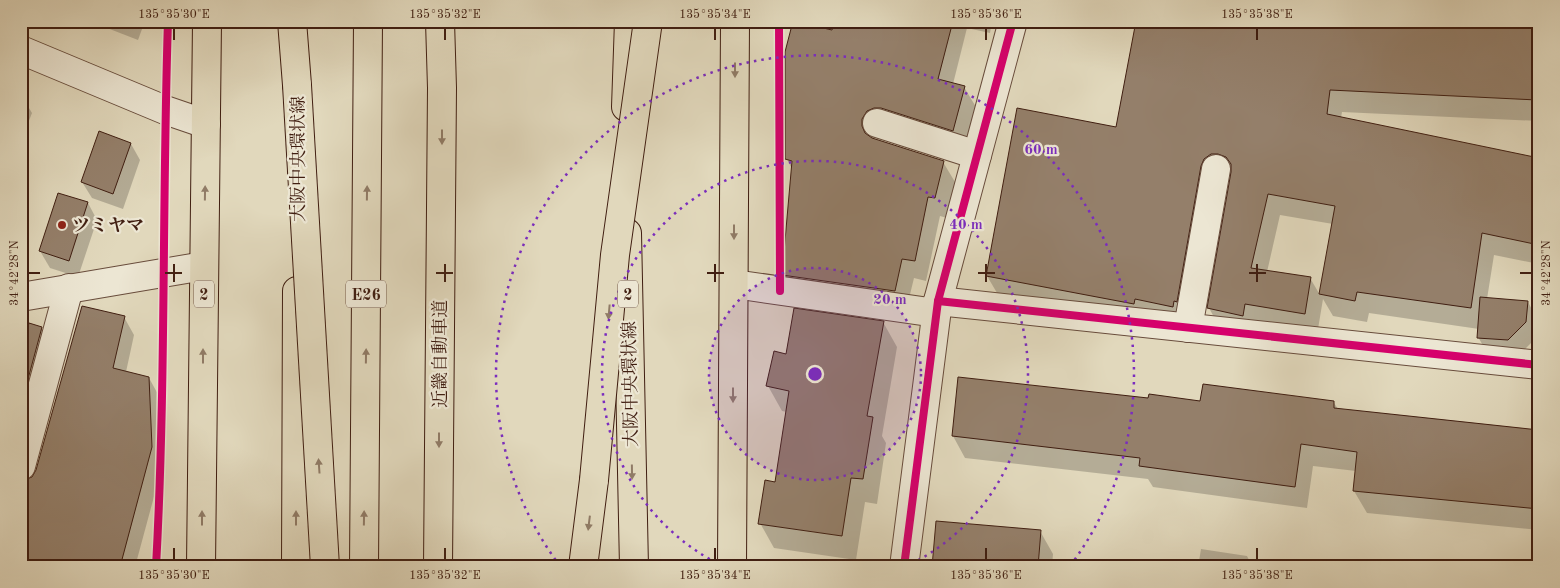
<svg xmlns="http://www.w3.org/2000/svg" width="1560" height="588" viewBox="0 0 1560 588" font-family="'Old Standard TT','Noto Serif JP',serif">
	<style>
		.shadow { fill: #0003; fill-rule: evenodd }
		.building { fill: #947f6a; stroke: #401e11 }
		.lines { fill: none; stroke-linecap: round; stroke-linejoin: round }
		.minor-casing { stroke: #684c3c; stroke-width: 30 }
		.major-casing { stroke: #401e11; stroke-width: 30 }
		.highway-casing { stroke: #401e11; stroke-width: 30 }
		.minor { stroke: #ece6d3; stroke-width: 28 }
		.major { stroke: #e1d8bc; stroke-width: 28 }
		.highway { stroke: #e1d8bc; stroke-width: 28 }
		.highway-bridge-casing { stroke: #401e11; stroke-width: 30; stroke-linecap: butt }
		.highway-bridge { stroke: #e1d8bc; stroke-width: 28 }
		.cycleway-casing { stroke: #ece6d3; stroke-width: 11 }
		.cycleway { stroke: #d6006c; stroke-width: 8 }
		.oneway { fill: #907b66 }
		.ticks { fill: none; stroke: #401e11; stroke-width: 2 }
		.ring { fill: none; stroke: #7b2cbf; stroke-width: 2.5; stroke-dasharray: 2.5 5 }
		.poi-dot { fill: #8f2418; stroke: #ece6d3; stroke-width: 2 }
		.labels { text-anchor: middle; stroke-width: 4.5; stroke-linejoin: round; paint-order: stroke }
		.shield { fill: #ece6d3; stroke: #745a4b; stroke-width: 1 }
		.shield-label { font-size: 16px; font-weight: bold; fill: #401e11 }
		.street-label { font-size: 18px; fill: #401e11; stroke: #ece6d3 }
		.poi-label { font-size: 18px; font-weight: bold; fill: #401e11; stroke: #ece6d3; text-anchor: start }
		.centre { fill: #7b2cbf; stroke: #ece6d3; stroke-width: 2.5 }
		.ring-label { font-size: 15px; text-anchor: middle; font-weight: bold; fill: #7b2cbf; stroke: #ece6d3; stroke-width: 4.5; stroke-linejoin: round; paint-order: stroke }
		.neatline { fill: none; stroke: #401e11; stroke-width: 2 }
		.ticks-label { font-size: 12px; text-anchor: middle; fill: #401e11 }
	</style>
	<rect width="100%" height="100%" fill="#e1d8bc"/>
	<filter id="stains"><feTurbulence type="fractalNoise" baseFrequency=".004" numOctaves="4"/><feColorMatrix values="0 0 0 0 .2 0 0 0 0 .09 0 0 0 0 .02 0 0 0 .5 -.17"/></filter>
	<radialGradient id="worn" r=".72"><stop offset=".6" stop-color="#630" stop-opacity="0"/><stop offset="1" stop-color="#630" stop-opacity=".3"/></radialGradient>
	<g class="shadow">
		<polygon points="89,21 145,21 138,40"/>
		<polygon points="836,21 992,21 990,33 967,28 953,84 964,87 976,107 965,150 878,131 873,139 943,162 955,182 947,218 940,216 926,281 914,278 906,311 795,295 783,275 792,169 787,159"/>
		<path d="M1539 21V121L1342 112 1341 118 1539 159V264L1494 255 1487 299 1528 302 1537 319 1535 339 1518 356 1488 354 1478 337 1479 329 1369 313 1367 322 1333 316 1323 299 1317 335 1221 330 1209 308 1232 175 1224 176 1189 323 1000 298 987 276 1117 128ZM1280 215 1333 224 1320 295 1310 278 1267 272Z"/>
		<polygon points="21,95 32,113 21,141"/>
		<polygon points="131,144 140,160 123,209 92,198 82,182"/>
		<polygon points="59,194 88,203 97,220 78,277 50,268 40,251"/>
		<polygon points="124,317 134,335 126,372 149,378 159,396 162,467 135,567 21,567 33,478"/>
		<polygon points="883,322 897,347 882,436 886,443 877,504 865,502 856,560 774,548 760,523 776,483 787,412 782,411 768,386 787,355"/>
		<polygon points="41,328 52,347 21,462 21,357"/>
		<polygon points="1149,400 1201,402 1334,403 1338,409 1535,431 1536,421 1539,421 1539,530 1367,513 1354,491 1356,471 1313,466 1307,508 1153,487 1148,479 965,458 953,436"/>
		<polygon points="1040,531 1053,554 1052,567 933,567"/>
		<polygon points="1201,549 1247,556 1249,560 1306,567 1198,567"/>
	</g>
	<g class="building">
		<polygon points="793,21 832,30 834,21 953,21 938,79 965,86 953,131 881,108 874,108 867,111 862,119 862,126 865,133 872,138 944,161 935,198 928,197 915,261 902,259 895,291 782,275 792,161 785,159 785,52"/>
		<polygon points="1136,21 1539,21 1537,100 1330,90 1327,114 1539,158 1539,245 1482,233 1471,308 1357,292 1355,301 1319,294 1335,206 1268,194 1251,268 1311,277 1305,314 1245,304 1243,316 1207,308 1231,172 1231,164 1226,157 1218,154 1211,154 1204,159 1201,166 1177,302 1174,301 1173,307 1135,299 1134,304 986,276 1017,108 1116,127"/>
		<polygon points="99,131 131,143 113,194 81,182"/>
		<polygon points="58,193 88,202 69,261 39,251"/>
		<polygon points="1480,297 1528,301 1526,322 1508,340 1477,338"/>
		<polygon points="82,306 125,316 113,368 149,377 152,447 120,567 21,567 21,481 32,477 36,470"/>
		<polygon points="794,308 884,321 867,416 873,417 863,479 851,478 842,536 758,524 765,480 775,482 789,391 766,386 774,351 786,354"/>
		<polygon points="29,323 42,327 21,405 21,352"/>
		<polygon points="958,377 1148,398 1149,394 1200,401 1203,384 1334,401 1334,408 1539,430 1539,509 1353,491 1357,452 1301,444 1295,487 1139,466 1140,458 952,436"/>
		<polygon points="936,521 1041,530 1038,567 932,567"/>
	</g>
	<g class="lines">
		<defs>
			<g id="minor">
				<polyline points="21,50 165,110 206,124"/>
				<polyline points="877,123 977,155"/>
				<polyline points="734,284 936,313"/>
				<polyline points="21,297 204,266"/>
				<polyline points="938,301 1539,365"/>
				<polyline points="1188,328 1216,169"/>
				<polyline points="21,466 69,288"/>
				<polyline points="904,567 938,301 1013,21"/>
			</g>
			<g id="major">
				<polyline points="626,107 629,21"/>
				<polyline points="627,233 634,567"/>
				<polyline points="201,567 207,21"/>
				<polyline points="296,567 297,291"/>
				<polyline points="732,567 735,21"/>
			</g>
			<g id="highway">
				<polyline points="292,21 297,85"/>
				<polyline points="364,567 368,21"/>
				<polyline points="438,567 442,88 440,21"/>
				<polyline points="583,567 594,480"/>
			</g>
		</defs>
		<use href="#minor" class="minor-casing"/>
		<use href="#major" class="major-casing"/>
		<use href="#highway" class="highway-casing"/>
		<use href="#minor" class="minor"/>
		<use href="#major" class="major"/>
		<use href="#highway" class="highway"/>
		<defs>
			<g id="highway-bridge">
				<polyline points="297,85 325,567"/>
				<polyline points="594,480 615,255 648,21"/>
			</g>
		</defs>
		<use href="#highway-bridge" class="highway-bridge-casing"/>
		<use href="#highway-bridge" class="highway-bridge"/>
		<defs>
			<g id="cycleway">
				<polyline points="779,21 780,291"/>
				<polyline points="938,301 1539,365"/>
				<path d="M156 567C166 385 162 203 168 21"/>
				<polyline points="904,567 938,301 1013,21"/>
			</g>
		</defs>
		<use href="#cycleway" class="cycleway-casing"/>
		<use href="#cycleway" class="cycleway"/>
	</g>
	<defs><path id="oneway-solid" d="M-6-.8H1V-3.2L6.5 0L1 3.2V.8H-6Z" transform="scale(1.25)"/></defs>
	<g class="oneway">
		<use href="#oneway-solid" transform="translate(735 70) rotate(90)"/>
		<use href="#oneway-solid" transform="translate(442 137) rotate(90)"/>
		<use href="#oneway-solid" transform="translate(205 193) rotate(-89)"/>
		<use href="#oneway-solid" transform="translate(367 193) rotate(-89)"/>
		<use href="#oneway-solid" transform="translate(734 232) rotate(90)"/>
		<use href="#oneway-solid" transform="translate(609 312) rotate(95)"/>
		<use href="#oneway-solid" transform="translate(203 356) rotate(-90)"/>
		<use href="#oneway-solid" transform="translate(366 356) rotate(-89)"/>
		<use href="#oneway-solid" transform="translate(733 395) rotate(90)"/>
		<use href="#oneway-solid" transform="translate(439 440) rotate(90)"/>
		<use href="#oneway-solid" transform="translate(319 466) rotate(-94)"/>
		<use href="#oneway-solid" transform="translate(632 472) rotate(89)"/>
		<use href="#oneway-solid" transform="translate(202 518) rotate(-90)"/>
		<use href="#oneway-solid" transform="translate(296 518) rotate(-90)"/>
		<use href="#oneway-solid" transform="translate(364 518) rotate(-89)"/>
		<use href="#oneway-solid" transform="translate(589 523) rotate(97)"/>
	</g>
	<path class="ticks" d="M174 28V40M445 28V40M715 28V40M986 28V40M1257 28V40M174 264V282M445 264V282M715 264V282M986 264V282M1257 264V282M28 273H40M165 273H182M436 273H453M707 273H724M978 273H995M1249 273H1266M1520 273H1532M174 548V560M445 548V560M715 548V560M986 548V560M1257 548V560"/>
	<circle cx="815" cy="374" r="106" fill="#7b2cbf" fill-opacity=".12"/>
	<g class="ring">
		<circle cx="815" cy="374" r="106"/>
		<path d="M723 566A213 213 0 1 1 907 566"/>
		<path d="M560 566A319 319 0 1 1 1070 566"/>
	</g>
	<circle class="poi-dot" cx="62" cy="225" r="5"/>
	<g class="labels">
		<g class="shield">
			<rect x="194" y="280.5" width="20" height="27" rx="4"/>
			<rect x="346" y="280.5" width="40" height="27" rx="4"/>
			<rect x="618" y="280.5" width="20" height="27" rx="4"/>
		</g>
		<g class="shield-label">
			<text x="204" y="300">2</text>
			<text x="366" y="300">E26</text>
			<text x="628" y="300">2</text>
		</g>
		<g class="street-label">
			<text transform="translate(298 159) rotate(-90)" y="6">大阪中央環状線</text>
			<text transform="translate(440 354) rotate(-90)" y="6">近畿自動車道</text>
			<text transform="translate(630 384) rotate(-91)" y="6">大阪中央環状線</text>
		</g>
		<g class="poi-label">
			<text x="72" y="231">ツミヤマ</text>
		</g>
	</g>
	<circle cx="815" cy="374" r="8" class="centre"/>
	<g class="ring-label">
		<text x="1041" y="154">60 m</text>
		<text x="966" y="229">40 m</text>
		<text x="890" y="304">20 m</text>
	</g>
	<rect width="1560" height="588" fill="none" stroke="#e1d8bc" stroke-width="55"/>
	<rect x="28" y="28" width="1504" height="532" class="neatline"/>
	<g class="ticks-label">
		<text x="174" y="18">135°35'30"E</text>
		<text x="445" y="18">135°35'32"E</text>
		<text x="715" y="18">135°35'34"E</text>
		<text x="986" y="18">135°35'36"E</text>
		<text x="1257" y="18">135°35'38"E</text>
		<text transform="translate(14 273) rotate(-90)" y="4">34°42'28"N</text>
		<text transform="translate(1546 273) rotate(-90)" y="4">34°42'28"N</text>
		<text x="174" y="579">135°35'30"E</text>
		<text x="445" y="579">135°35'32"E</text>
		<text x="715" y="579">135°35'34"E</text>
		<text x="986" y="579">135°35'36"E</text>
		<text x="1257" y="579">135°35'38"E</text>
	</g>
	<rect width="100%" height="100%" filter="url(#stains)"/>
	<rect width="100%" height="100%" fill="url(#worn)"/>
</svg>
